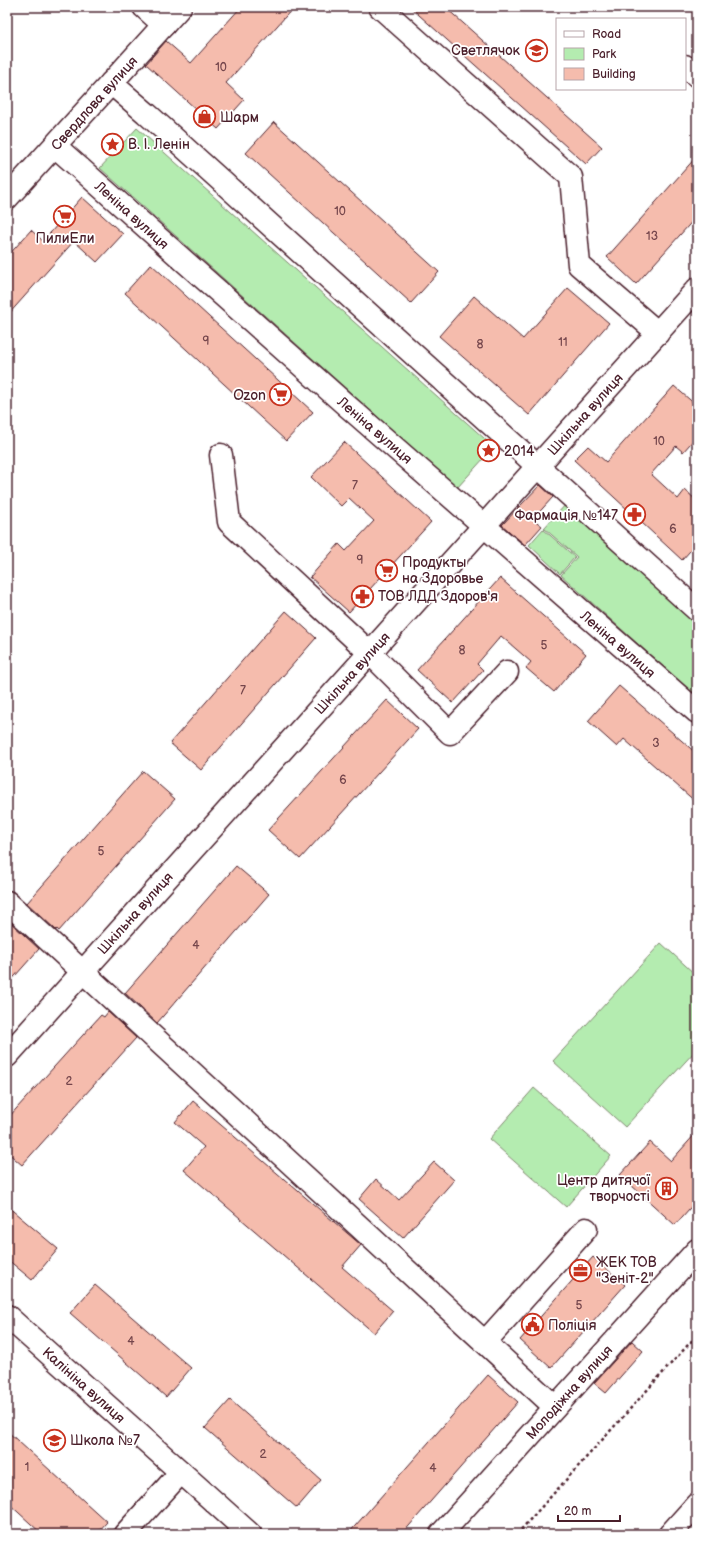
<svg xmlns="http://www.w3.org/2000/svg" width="704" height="1541" viewBox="0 0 704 1541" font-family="'Balsamiq Sans',sans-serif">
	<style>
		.green { fill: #b4ecb0; stroke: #7f866e }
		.building { fill: #f5bcad; stroke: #4a1f2b }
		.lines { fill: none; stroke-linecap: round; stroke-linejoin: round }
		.minor-casing { stroke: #4a1f2b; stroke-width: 25 }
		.highway-casing { stroke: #4a1f2b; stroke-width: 25 }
		.path { stroke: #4a1f2b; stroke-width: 2.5; stroke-dasharray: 3 3; stroke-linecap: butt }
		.minor { stroke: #fff; stroke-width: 22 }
		.highway { stroke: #fff; stroke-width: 22 }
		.labels { text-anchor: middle; stroke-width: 3.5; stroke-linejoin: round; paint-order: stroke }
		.number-label { font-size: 12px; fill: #75464c }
		.poi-label { font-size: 14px; fill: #4a1f2b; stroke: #fff; text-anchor: start }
		.street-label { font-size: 14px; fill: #4a1f2b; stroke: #fff }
	</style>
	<rect width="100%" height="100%" fill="#fff"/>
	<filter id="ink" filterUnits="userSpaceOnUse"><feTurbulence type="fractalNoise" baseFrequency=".025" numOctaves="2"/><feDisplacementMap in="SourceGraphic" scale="8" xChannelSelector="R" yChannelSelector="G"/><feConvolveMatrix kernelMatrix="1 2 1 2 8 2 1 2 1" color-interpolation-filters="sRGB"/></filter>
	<g filter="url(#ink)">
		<g class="green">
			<polygon points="137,128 494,447 457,488 100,168"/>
			<polygon points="567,503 697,619 697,697 561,575 577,557 544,528"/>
			<polygon points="543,529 575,557 560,574 529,545"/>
			<polygon points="661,943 697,976 697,1049 625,1127 553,1061"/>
			<polygon points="534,1088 611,1156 566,1207 489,1139"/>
		</g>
		<g class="building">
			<polygon points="241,7 294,7 226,83 244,100 218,129 146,64 166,41 191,63"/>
			<polygon points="410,7 445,7 602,147 586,164"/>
			<polygon points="274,122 439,272 411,303 246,153"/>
			<polygon points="697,156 697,216 636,284 607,257"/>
			<polygon points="82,197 123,234 97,262 74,241 7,316 7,257 31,230 43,241"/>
			<polygon points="151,264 313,412 286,441 125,293"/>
			<polygon points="568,288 609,323 529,415 439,336 474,296 523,339"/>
			<polygon points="674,386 697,406 697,436 683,452 676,446 651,474 678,499 685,490 697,501 697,543 682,560 574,460 588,446 606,462"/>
			<polygon points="344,442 431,522 349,612 310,577 339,544 346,551 374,521 349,498 341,506 311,477"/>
			<polygon points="540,485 553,497 533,519 542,526 525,545 502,525"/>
			<polygon points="500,578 586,654 554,692 526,668 531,662 501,636 477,664 483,670 453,703 417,670"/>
			<polygon points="286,611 316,638 201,770 170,743"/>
			<polygon points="619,686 697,754 697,803 624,739 617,747 588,721"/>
			<polygon points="387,700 418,729 300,859 268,830"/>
			<polygon points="143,771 175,799 59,931 57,929 56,930 27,903"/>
			<polygon points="236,866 269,894 157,1023 125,993"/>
			<polygon points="10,922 39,949 7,985 7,926"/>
			<polygon points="108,1012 136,1038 22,1165 7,1152 7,1119 101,1015 104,1017"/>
			<polygon points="193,1101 361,1245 342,1267 393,1311 374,1333 184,1170 204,1147 175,1122"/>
			<polygon points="697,1132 697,1200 675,1225 620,1175 650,1142 671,1161"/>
			<polygon points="434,1162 454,1180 403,1238 359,1199 376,1179 399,1200"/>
			<polygon points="7,1206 58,1249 32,1280 7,1259"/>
			<polygon points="593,1257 625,1285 551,1368 520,1340"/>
			<polygon points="95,1285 191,1368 166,1397 70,1313"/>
			<polygon points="632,1341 643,1351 606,1393 594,1383"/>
			<polygon points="488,1375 518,1402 402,1534 348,1534"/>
			<polygon points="230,1400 321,1480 297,1508 205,1428"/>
			<polygon points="7,1431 107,1522 96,1534 42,1534 7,1502"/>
		</g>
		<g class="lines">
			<defs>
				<g id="minor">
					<polyline points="144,7 164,25"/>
					<polyline points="380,7 571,177 579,265 658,333"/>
					<polyline points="685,66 697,76"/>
					<polyline points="111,83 146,113 697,610"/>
					<polyline points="55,146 346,405 697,712"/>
					<polyline points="7,198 180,7"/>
					<polyline points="221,455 229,522 370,653 450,733 507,672"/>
					<polyline points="7,902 555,1407"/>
					<polyline points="7,1056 697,289"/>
					<polyline points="7,1316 250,1534"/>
					<polyline points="485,1342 586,1229"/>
					<polyline points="125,1534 181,1472"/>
					<polyline points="441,1534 697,1250"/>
				</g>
				<polyline id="highway" points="670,1534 697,1504"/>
			</defs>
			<use href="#minor" class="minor-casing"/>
			<use href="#highway" class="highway-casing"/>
			<polyline class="path" points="517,1534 697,1335"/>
			<use href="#minor" class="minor"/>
			<use href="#highway" class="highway"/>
		</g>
	</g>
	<defs>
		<symbol id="school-ring" viewBox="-11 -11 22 22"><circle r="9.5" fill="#fff" stroke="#c8321e" stroke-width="1.5"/><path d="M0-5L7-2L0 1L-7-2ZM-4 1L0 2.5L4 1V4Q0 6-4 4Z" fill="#c8321e"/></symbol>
		<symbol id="shop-ring" viewBox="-11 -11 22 22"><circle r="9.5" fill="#fff" stroke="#c8321e" stroke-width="1.5"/><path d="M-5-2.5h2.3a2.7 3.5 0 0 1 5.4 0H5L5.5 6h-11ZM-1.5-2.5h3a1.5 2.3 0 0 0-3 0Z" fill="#c8321e"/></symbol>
		<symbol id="sight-ring" viewBox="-11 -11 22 22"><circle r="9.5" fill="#fff" stroke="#c8321e" stroke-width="1.5"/><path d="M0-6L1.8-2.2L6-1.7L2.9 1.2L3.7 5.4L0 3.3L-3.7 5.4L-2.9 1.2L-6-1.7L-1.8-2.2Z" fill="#c8321e"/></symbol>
		<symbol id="supermarket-ring" viewBox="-11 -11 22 22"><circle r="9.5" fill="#fff" stroke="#c8321e" stroke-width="1.5"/><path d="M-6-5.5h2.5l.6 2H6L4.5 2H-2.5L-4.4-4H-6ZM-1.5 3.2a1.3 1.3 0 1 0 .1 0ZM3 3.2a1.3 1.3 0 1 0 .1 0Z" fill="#c8321e"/></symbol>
		<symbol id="pharmacy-ring" viewBox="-11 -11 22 22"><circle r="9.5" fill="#fff" stroke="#c8321e" stroke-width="1.5"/><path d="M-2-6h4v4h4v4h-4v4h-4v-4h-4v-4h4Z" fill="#c8321e"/></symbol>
		<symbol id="building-ring" viewBox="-11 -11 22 22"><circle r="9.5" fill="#fff" stroke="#c8321e" stroke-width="1.5"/><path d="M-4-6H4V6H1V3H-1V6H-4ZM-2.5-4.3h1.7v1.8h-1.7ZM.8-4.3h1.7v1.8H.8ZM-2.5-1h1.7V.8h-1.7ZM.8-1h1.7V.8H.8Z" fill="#c8321e"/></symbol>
		<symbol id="office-ring" viewBox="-11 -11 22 22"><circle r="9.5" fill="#fff" stroke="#c8321e" stroke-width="1.5"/><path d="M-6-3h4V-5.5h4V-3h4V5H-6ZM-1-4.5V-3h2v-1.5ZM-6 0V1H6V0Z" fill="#c8321e"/></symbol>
		<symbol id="civic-ring" viewBox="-11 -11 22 22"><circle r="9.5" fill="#fff" stroke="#c8321e" stroke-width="1.5"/><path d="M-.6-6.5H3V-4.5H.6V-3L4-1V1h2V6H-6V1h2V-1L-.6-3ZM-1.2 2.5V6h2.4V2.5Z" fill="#c8321e"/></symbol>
	</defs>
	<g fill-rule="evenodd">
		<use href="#school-ring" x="524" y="38" width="25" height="25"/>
		<use href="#shop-ring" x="192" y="104" width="25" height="25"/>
		<use href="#sight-ring" x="100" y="132" width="25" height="25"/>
		<use href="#supermarket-ring" x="52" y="204" width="25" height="25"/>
		<use href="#supermarket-ring" x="268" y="382" width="25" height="25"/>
		<use href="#sight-ring" x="476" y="438" width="25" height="25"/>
		<use href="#pharmacy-ring" x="622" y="502" width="25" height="25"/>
		<use href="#supermarket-ring" x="374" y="558" width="25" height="25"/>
		<use href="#pharmacy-ring" x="350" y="584" width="25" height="25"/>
		<use href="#building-ring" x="654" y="1176" width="25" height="25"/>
		<use href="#office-ring" x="568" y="1258" width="25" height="25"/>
		<use href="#civic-ring" x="520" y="1312" width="25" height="25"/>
		<use href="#school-ring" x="42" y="1428" width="25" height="25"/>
	</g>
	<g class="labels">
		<g class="number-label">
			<text x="221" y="71">10</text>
			<text x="340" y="215">10</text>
			<text x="652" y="240">13</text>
			<text x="206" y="345">9</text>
			<text x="563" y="346">11</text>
			<text x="480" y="348">8</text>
			<text x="659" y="445">10</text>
			<text x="355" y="489">7</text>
			<text x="673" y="533">6</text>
			<text x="360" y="564">9</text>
			<text x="544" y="649">5</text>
			<text x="462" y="654">8</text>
			<text x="243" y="694">7</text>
			<text x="656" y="747">3</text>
			<text x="343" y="784">6</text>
			<text x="101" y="855">5</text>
			<text x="196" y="949">4</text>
			<text x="69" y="1085">2</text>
			<text x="579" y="1309">5</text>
			<text x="131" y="1345">4</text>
			<text x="263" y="1458">2</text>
			<text x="27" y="1471">1</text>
			<text x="433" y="1472">4</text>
		</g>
		<g class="poi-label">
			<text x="520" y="55" text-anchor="end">Светлячок</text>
			<text x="220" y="122">Шарм</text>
			<text x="128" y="149">В. І. Ленін</text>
			<text x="65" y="243" text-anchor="middle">ПилиЕли</text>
			<text x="266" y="400" text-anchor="end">Ozon</text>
			<text x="504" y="456">2014</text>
			<text x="618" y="520" text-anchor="end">Фармація №147</text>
			<text x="402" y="567">Продукты<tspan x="402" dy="16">на Здоровье</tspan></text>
			<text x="378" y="601">ТОВ ЛДД Здоров'я</text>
			<text x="650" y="1185" text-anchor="end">Центр дитячої<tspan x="650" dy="16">творчості</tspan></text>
			<text x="596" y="1267">ЖЕК ТОВ<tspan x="596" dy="16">"Зеніт-2"</tspan></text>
			<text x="548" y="1330">Поліція</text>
			<text x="70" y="1445">Школа №7</text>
		</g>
		<g class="street-label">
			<text transform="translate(94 103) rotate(-48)" y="5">Свердлова вулиця</text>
			<text transform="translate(132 215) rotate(42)" y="5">Леніна вулиця</text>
			<text transform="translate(585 414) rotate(-48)" y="5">Шкільна вулиця</text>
			<text transform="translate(375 430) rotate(41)" y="5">Леніна вулиця</text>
			<text transform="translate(618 644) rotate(41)" y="5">Леніна вулиця</text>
			<text transform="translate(352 673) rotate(-48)" y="5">Шкільна вулиця</text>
			<text transform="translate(135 913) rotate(-48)" y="5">Шкільна вулиця</text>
			<text transform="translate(84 1385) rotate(42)" y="5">Калініна вулиця</text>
			<text transform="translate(569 1392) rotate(-48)" y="5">Молодіжна вулиця</text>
		</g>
	</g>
	<rect width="704" height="1541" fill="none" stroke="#fff" stroke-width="24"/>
	<rect x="12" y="12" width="680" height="1517" fill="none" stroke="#4a1f2b" stroke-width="1.5" filter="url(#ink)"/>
	<rect x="556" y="18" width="130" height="72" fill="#ffffff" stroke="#b7a5aa"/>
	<rect x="564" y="31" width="20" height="6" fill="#ffffff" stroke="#b7a5aa"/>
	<text x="592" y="38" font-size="12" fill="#4a1f2b">Road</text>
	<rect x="564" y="48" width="20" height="12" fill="#b4ecb0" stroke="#b7a5aa"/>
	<text x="592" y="58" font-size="12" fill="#4a1f2b">Park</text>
	<rect x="564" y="68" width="20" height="12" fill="#f5bcad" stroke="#b7a5aa"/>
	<text x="592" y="78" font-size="12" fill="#4a1f2b">Building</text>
	<path d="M558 1515v6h62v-6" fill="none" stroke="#4a1f2b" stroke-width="2"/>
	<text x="564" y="1515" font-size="12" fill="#4a1f2b" stroke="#ffffff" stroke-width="3" paint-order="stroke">20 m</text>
</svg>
